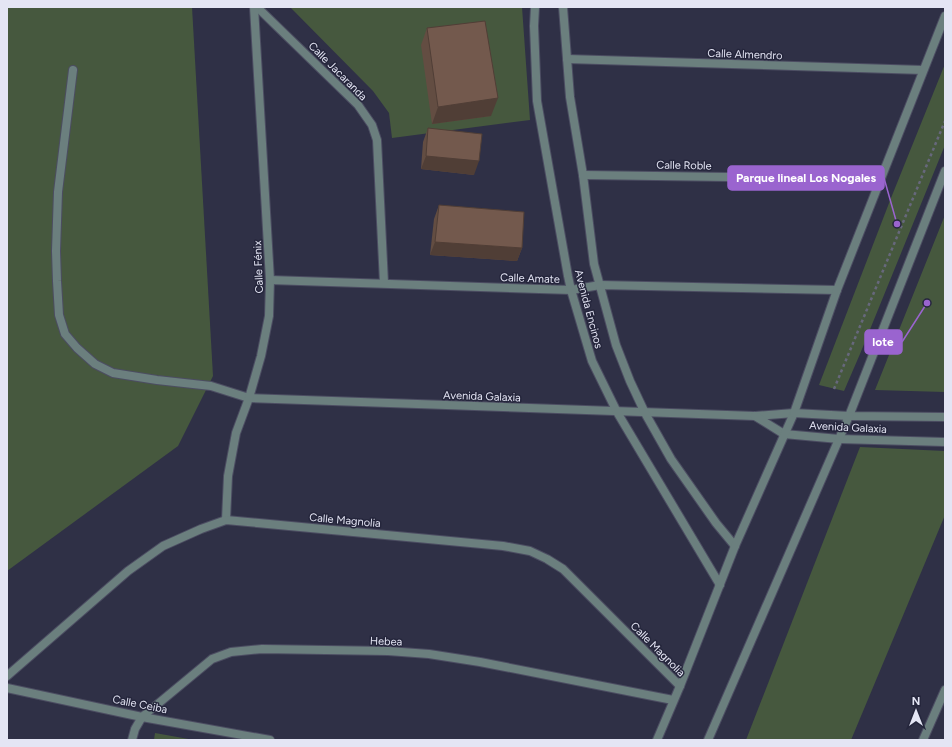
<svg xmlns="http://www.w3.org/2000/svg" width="952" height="747" viewBox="0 0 952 747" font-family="Figtree,sans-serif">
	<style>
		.green { fill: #46583e }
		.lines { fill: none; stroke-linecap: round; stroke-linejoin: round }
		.service-casing { stroke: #4c4d62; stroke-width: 10 }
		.minor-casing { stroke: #4c4d62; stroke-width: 10 }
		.tertiary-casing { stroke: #4c4d62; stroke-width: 10 }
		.path { stroke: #67687c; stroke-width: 2.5; stroke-dasharray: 3 3; stroke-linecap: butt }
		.service { stroke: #6b7f7e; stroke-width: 8 }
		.minor { stroke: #6b7f7e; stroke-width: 8 }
		.tertiary { stroke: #6b7f7e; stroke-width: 8 }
		.wall { fill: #634d42 }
		.shaded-wall { fill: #503e36 }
		.building { fill: #73594d; stroke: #503e36 }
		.labels { text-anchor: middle; stroke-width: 3; stroke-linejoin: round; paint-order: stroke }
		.street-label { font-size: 11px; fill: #e4e5f4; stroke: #25263c }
		.leader { fill: none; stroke: #9a64cf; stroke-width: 1.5 }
		.callout-dot { fill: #9a64cf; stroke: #25263c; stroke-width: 1.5 }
		.callout { fill: #9a64cf; stroke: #9a64cf; stroke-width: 1.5 }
		.callout-label { font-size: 12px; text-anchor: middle; font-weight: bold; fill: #fff }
	</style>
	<rect width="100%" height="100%" fill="#2f3046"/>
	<g class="green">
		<polygon points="7,7 192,7 213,376 178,446 7,571"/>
		<polygon points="290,7 522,7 530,120 392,138 389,113 373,91"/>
		<polygon points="945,64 945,145 860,354 844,391 819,385 891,198"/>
		<polygon points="945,215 945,392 875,390"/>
		<polygon points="860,447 945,451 945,515 851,740 746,740"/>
		<polygon points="155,733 194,740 154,740"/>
	</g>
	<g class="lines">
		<defs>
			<polyline id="service" points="73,70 58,192 56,251 57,281 59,315 65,334 77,348 95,364 113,373 157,380 211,386 249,398"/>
			<g id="minor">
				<polyline points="257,7 358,105 372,125 377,140 384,283"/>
				<polyline points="567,59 923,70"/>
				<polyline points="945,171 849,416 945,417"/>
				<polyline points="583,175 880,179"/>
				<polyline points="270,280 571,290 600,285 837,290"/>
				<polyline points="249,398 755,416 794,413"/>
				<polyline points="755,416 784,434 839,439 945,442"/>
				<polyline points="226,520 228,476 236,433 249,398 261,356 269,316 270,280 254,7"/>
				<polyline points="7,676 128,571 163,546 201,529 226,520 503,546 530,551 547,559 563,569 680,686"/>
				<polyline points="7,688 142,717 270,740"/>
				<polyline points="132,740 135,729 142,717 212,659 231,652 262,649 388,651 429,654 480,662 673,700"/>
				<polyline points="923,740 945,690"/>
			</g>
			<g id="tertiary">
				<polyline points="535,7 534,26 537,101 568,276 571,290 592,361 617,412 720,585"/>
				<polyline points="563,7 570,97 583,175 594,264 616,345 630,381 645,413 671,459 716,523 735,546"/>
				<polyline points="657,740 680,686 735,546 794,413 837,290 945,16"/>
				<polyline points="708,740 849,416 794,413"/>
			</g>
		</defs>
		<use href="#service" class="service-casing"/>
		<use href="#minor" class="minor-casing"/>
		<use href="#tertiary" class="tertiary-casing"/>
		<polyline class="path" points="834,389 945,121"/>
		<use href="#service" class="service"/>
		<use href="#minor" class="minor"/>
		<use href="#tertiary" class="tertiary"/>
	</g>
	<g class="wall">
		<polygon points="427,28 491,116 432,124 421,45"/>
		<polygon points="428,128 474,175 421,169 423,142"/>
		<polygon points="439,205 522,248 517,261 430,255 434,219"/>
	</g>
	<g class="shaded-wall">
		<polygon points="498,98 491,116 432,124 438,107"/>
		<polygon points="426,156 479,161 474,175 421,169"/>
		<polygon points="435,242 522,248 517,261 430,255"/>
	</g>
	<g class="building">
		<polygon points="485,21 498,98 438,107 427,28"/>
		<polygon points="428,128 482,134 479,161 426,156"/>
		<polygon points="439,205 524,212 522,248 435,242"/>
	</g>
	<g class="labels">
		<g class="street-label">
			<text transform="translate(745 54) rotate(2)" y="4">Calle Almendro</text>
			<text transform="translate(338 71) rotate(45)" y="4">Calle Jacaranda</text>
			<text transform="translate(684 165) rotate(1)" y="4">Calle Roble</text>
			<text transform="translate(258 267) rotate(-92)" y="4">Calle Fénix</text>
			<text transform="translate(530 278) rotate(2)" y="4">Calle Amate</text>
			<text transform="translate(589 309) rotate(75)" y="4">Avenida Encinos</text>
			<text transform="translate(482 396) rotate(2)" y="4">Avenida Galaxia</text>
			<text transform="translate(848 427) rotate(3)" y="4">Avenida Galaxia</text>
			<text transform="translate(345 520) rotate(5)" y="4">Calle Magnolia</text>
			<text transform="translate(386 641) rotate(2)" y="4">Hebea</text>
			<text transform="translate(658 649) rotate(45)" y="4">Calle Magnolia</text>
			<text transform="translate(140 704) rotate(11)" y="4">Calle Ceiba</text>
		</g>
	</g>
	<path class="leader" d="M897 224L884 178M927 303L902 342"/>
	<g class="callout-dot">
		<circle cx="897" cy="224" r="4"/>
		<circle cx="927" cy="303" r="4"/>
	</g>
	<g class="callout">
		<rect x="728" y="166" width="156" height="24" rx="4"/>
		<rect x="865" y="330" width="37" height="24" rx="4"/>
	</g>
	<g class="callout-label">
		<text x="806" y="182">Parque lineal Los Nogales</text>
		<text x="883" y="346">lote</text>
	</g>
	<rect width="952" height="747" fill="none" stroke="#e4e5f4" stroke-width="16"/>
	<g transform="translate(916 711)" stroke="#25263c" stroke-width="3" paint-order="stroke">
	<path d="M0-3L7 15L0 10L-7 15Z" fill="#e4e5f4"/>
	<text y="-6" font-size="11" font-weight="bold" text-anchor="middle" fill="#e4e5f4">N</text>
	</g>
</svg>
